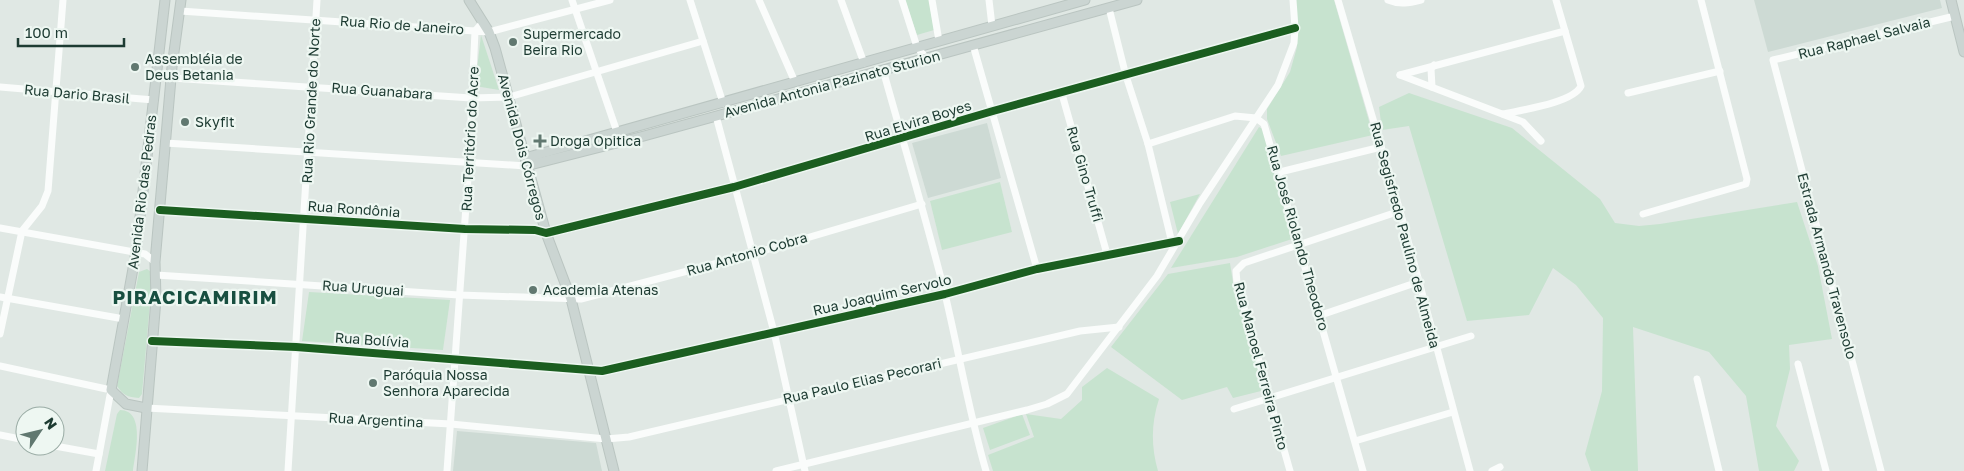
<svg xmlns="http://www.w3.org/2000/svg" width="1964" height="471" viewBox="0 0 1964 471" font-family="'Golos Text',sans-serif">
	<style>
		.built { fill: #cddad4 }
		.green { fill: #c7e3cf }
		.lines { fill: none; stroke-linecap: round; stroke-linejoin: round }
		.major-casing { stroke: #bac5c1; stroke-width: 11 }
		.minor { stroke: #fafcfb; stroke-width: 7 }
		.major { stroke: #cbd5d2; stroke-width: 9 }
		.cycleway-casing { stroke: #eef7f2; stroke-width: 11 }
		.cycleway { stroke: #1b5e20; stroke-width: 8 }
		.poi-dot { fill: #617870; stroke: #eef7f2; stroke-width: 2 }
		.labels { text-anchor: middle; stroke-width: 4.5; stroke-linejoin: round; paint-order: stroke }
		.street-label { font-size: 14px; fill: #1d3b32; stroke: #eef7f2 }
		.poi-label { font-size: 14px; fill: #1d3b32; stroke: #eef7f2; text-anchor: start }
		.district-label { font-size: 19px; font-weight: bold; letter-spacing: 1px; fill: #184f40; stroke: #eef7f2 }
	</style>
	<rect width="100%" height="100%" fill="#e0e8e4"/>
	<g class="built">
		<polygon points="1754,0 1940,0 1942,8 1768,52"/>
		<polygon points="987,123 1001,178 928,198 912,143"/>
		<polygon points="457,431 596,443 602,471 453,471"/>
	</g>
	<g class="green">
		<polygon points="905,0 929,0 934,30 917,35"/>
		<polygon points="1295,0 1334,0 1373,135 1281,156 1267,119 1267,109 1290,72 1297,47"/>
		<polygon points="481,35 499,90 475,86"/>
		<polygon points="1409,93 1512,128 1600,199 1615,223 1639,226 1660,224 1797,202 1818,266 1832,339 1789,345 1790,369 1776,426 1799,461 1794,471 1759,471 1746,396 1709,352 1633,327 1638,471 1591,471 1585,454 1602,391 1603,318 1576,285 1553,268 1529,315 1467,321 1409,126 1382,130 1379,107"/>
		<polygon points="1259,127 1263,129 1292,239 1237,257 1171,268"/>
		<polygon points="1000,182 1012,232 942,250 930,201"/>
		<polygon points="1200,194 1178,234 1170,202"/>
		<polygon points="1230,263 1234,289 1265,390 1233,398 1227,387 1182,400 1111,347 1168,274"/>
		<path d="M147 269 151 272 152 280 142 394 139 398C127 397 123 395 117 386L139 272Z"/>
		<polygon points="309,292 450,300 443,350 302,341"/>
		<path d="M1107 368 1159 399C1151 424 1151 446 1158 471H993L988 455 1034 437 1026 414 1061 419 1082 400V387Z"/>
		<path d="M120 410C146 410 135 455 133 471H105L117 414Z"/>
		<polygon points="1022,414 1030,435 990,450 983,428"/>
	</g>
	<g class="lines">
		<defs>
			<g id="major">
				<polyline points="469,0 489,32 495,48 546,233 571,299 614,471"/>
				<polyline points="1951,0 1964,52"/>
				<polyline points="525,158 1085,0"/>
				<polyline points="526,166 644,136 1137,0"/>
				<polyline points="146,408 126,404 111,390 136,252 165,0"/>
				<polyline points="142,471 156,299 155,262 172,67 181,0"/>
			</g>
		</defs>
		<use href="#major" class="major-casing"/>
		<g class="minor">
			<polyline points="572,0 617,132"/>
			<polyline points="690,0 723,103"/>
			<polyline points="759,0 795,82"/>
			<polyline points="841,0 864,63"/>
			<polyline points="902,0 917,47 926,58"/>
			<polyline points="932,0 939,41"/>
			<polyline points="989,0 992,26"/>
			<polyline points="1338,0 1400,211 1470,471"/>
			<path d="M1388 0C1400 5 1409 3 1421 0"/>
			<polyline points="1109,8 1126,76 1148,144 1172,243"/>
			<polyline points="180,11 475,31 483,22"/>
			<polyline points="973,45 1037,269"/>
			<path d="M883 70C904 145 926 218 945 294 959 353 969 413 986 471"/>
			<polyline points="1400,75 1565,31"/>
			<polyline points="1400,75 1523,122 1541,141"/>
			<polyline points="172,78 471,98 509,97 703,41"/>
			<polyline points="0,87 154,100"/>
			<polyline points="1432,87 1431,69 1434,65"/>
			<polyline points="1628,93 1720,71"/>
			<polyline points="1062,94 1107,254"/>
			<path d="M1503 114C1521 110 1573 103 1581 86L1556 0"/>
			<polyline points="716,116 774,332 805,471"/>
			<polyline points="165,143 526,166"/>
			<polyline points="1148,144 1235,116 1256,118 1264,124 1363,471"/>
			<polyline points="1280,172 1381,147"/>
			<polyline points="160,210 465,229 535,230 546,233 734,187 993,111 1295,28"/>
			<polyline points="1643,214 1746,184 1747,179 1701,0"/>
			<polyline points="0,228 145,254 155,262"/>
			<polyline points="156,275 459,295 581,299 752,254 922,204"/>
			<polyline points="0,297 124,319"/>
			<polyline points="1321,315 1418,282"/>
			<polyline points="0,334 22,231 42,206 48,191 63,0"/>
			<polyline points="152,341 296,347 602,371 945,294 1037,269 1179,241"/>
			<polyline points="1798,364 1826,471"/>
			<polyline points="0,366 111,390 96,471"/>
			<polyline points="1697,379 1719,471"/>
			<polyline points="146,408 451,424 606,439 629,437 1080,331 1119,327"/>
			<polyline points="1234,409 1471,336"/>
			<polyline points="0,435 25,440"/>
			<polyline points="1355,441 1453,412"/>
			<polyline points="55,446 99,454"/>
			<polyline points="288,471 317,0"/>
			<polyline points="447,471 469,164 475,31 489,32 610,0"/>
			<polyline points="776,471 1027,410 1047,404 1067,394 1157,276 1200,203 1278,85 1294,43 1295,28 1293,0"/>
			<polyline points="1290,471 1237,283 1236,271 1244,263 1400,211"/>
			<polyline points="1492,471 1500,467"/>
			<polyline points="1881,471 1773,60 1955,16"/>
		</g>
		<use href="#major" class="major"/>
		<defs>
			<g id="cycleway">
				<polyline points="160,210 465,229 535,230 546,233 734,187 993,111 1295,28"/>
				<polyline points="152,341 296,347 602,371 945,294 1037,269 1179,241"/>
			</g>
		</defs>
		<use href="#cycleway" class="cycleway-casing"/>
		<use href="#cycleway" class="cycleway"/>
	</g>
	<g class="poi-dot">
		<circle cx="513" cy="42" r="5"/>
		<circle cx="135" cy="67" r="5"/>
		<circle cx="185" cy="122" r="5"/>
		<path d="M537.5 133.5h5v5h5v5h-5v5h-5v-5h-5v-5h5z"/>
		<circle cx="533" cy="290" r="5"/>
		<circle cx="373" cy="383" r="5"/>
	</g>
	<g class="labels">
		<g class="street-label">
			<text transform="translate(402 25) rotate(4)" y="5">Rua Rio de Janeiro</text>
			<text transform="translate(1864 38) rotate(-14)" y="5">Rua Raphael Salvaia</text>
			<text transform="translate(832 84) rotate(-15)" y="5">Avenida Antonia Pazinato Sturion</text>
			<text transform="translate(382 91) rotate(4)" y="5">Rua Guanabara</text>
			<text transform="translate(77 94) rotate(5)" y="5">Rua Dario Brasil</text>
			<text transform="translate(311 101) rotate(-87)" y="5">Rua Rio Grande do Norte</text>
			<text transform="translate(918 121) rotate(-17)" y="5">Rua Elvira Boyes</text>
			<text transform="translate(470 139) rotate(-87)" y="5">Rua Território do Acre</text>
			<text transform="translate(522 147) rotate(75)" y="5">Avenida Dois Córregos</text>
			<text transform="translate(1085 174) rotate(74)" y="5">Rua Gino Truffi</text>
			<text transform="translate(142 192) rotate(-83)" y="5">Avenida Rio das Pedras</text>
			<text transform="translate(354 209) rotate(4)" y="5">Rua Rondônia</text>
			<text transform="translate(1405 235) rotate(75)" y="5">Rua Segisfredo Paulino de Almeida</text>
			<text transform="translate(1298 238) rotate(74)" y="5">Rua José Riolando Theodoro</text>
			<text transform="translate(747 254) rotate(-16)" y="5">Rua Antonio Cobra</text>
			<text transform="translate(1827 266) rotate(75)" y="5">Estrada Armando Travensolo</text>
			<text transform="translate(363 288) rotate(4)" y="5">Rua Uruguai</text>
			<text transform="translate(882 295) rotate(-13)" y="5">Rua Joaquim Servolo</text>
			<text transform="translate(372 340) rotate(4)" y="5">Rua Bolívia</text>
			<text transform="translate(1261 366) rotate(75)" y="5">Rua Manoel Ferreira Pinto</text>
			<text transform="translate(862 381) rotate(-13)" y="5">Rua Paulo Elias Pecorari</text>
			<text transform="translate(376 420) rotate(3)" y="5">Rua Argentina</text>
		</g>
		<g class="poi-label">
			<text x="523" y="39">Supermercado<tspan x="523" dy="16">Beira Rio</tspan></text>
			<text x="145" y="64">Assembléia de<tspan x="145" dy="16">Deus Betania</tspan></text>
			<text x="195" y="127">Skyfit</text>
			<text x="550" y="146">Droga Opitica</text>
			<text x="543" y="295">Academia Atenas</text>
			<text x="383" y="380">Paróquia Nossa<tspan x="383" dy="16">Senhora Aparecida</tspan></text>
		</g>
		<g class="district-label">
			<text x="195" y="304">PIRACICAMIRIM</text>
		</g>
	</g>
	<g transform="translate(40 431) rotate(55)"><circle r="24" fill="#eef7f2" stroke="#9aaca5"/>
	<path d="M0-4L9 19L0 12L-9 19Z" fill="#617870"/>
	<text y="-8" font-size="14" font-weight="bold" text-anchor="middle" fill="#1d3b32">N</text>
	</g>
	<path d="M18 38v8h106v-8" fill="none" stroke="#1d3b32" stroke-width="2.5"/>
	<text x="25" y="38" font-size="15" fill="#1d3b32" stroke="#eef7f2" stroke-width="4" paint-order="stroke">100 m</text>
</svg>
